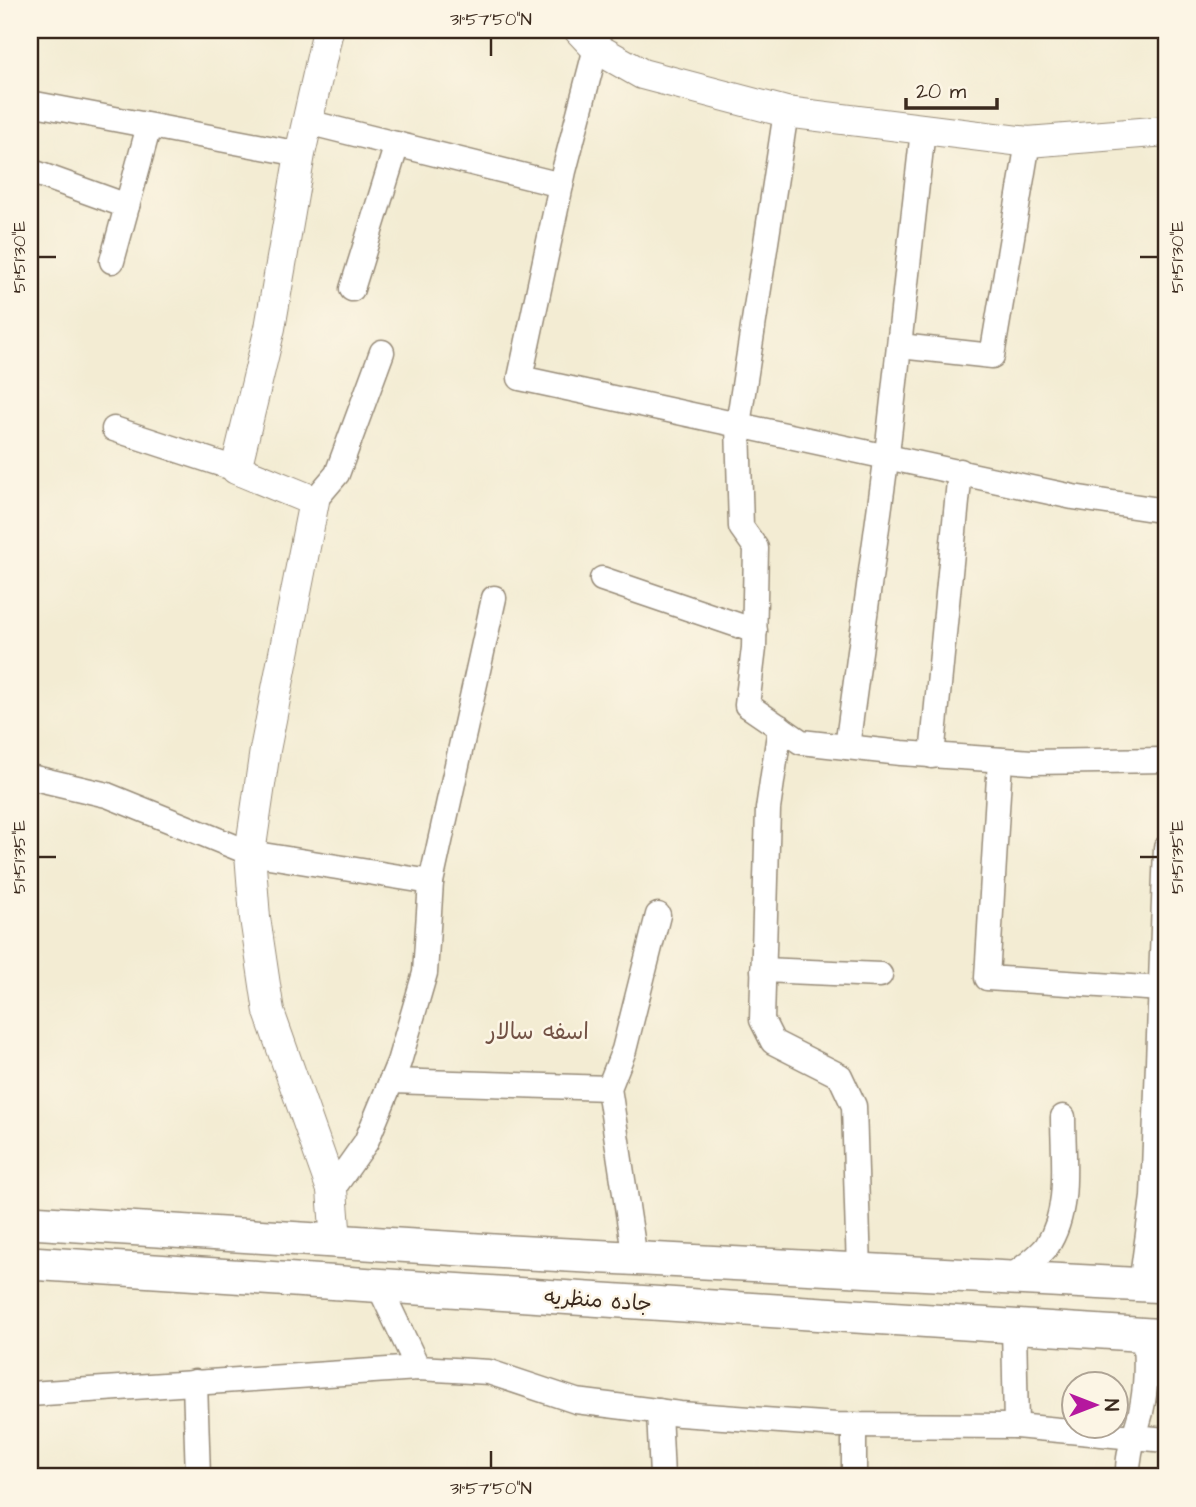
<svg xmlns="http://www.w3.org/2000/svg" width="1196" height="1507" viewBox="0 0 1196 1507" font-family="'Architects Daughter','Playpen Sans Arabic',sans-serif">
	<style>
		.building { fill: #d99a8a }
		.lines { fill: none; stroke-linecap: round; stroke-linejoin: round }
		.minor-casing { stroke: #978b78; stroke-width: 27 }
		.tertiary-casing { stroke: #978b78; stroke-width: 32 }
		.secondary-casing { stroke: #978b78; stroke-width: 36 }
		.minor { stroke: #fff; stroke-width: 24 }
		.tertiary { stroke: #fff; stroke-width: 30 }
		.secondary { stroke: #fff; stroke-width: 33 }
		.ticks { fill: none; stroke: #3b2a1e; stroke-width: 2.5 }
		.labels { text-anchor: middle; stroke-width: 5; stroke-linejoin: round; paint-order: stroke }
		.street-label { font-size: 21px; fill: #3b2a1e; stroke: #fcf5e5 }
		.neighbourhood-label { font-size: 23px; fill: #725144; stroke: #fcf5e5 }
		.neatline { fill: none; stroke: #3b2a1e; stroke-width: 2.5 }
		.ticks-label { font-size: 18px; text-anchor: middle; fill: #3b2a1e }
	</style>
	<rect width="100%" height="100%" fill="#fcf5e5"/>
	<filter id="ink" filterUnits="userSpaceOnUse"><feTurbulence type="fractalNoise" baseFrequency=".0143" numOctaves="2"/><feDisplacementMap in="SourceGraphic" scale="14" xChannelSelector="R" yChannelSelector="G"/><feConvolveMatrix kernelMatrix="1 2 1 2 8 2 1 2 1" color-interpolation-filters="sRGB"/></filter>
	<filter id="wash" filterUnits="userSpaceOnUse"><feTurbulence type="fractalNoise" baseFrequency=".00686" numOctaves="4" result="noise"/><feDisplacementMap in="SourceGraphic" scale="28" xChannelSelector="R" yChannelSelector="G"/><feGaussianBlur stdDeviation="1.57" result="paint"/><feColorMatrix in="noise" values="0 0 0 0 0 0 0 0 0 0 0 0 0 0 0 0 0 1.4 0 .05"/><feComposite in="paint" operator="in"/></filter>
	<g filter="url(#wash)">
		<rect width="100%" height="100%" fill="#f3ecd3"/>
		<g id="blocks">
			<polygon class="building" points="1165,1363 1166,1363 1166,1409 1156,1401"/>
		</g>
	</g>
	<g filter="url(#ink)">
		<use href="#blocks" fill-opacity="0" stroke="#978b78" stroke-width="2"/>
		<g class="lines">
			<defs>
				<g id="minor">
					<polyline points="596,48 564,171 520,378 1073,497 1166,511"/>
					<polyline points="30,103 300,154"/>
					<polyline points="786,112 738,425 741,527 756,548 754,648 747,705 801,742 901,753 1032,762 1166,760"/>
					<polyline points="307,122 561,185"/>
					<polyline points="30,171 127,206"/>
					<polyline points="112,261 149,126"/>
					<polyline points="352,289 397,144"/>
					<polyline points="900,346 992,356 1028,142"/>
					<polyline points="114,429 236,469"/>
					<polyline points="314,501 337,474 382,352"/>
					<polyline points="602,579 755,631"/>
					<polyline points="780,727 768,809 762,1020 773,1042 840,1076 854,1106 859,1271"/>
					<polyline points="847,747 887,454 923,130"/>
					<polyline points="932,756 960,471"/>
					<polyline points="1000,760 987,978 1162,989"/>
					<polyline points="30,777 107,795 250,853 431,882"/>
					<polyline points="763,970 880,975"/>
					<polyline points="391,1081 609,1088"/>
					<polyline points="332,1190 366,1142 399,1062 425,973 431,882 494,598"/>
					<polyline points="635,1259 609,1088 624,1050 658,915"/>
					<path d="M1010 1278C1022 1268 1038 1258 1047 1246 1071 1210 1063 1158 1063 1117"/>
					<polyline points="1141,1285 1153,1197 1166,848"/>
					<polyline points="379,1286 418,1368"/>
					<polyline points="1014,1326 1016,1426"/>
					<polyline points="195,1382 198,1477"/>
					<polyline points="30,1394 418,1368 489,1372 576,1401 680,1414 837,1425 1016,1426 1166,1440"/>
					<polyline points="659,1411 662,1477"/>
					<polyline points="854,1425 854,1477"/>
					<path d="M1128 1477C1127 1453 1135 1435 1141 1412 1147 1385 1147 1361 1144 1334"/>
				</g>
				<g id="tertiary">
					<polyline points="328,30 300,154 270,328 236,469 314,501 265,750 250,853 255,918 269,1012 332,1190 336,1241"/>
					<polyline points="579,30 596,48 642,74 786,112 1028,142 1166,131"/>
				</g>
				<g id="secondary">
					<polyline points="30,1222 510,1252 1166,1286"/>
					<polyline points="30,1263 1166,1336"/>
				</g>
			</defs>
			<use href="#minor" class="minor-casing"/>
			<use href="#tertiary" class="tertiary-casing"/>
			<use href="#secondary" class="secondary-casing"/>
			<use href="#minor" class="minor"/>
			<use href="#tertiary" class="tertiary"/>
			<use href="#secondary" class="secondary"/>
		</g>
	</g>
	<path class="ticks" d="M491 38V56M38 257H56M1140 257H1158M38 857H56M1140 857H1158M491 1451V1468"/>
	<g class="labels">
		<g class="street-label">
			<text transform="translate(598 1300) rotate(4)" y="7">جاده منظریه</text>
		</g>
		<g class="neighbourhood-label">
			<text x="538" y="1039">اسفه سالار</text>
		</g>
	</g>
	<rect width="1196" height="1507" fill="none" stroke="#fcf5e5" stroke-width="77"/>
	<g transform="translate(1095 1405) rotate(90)"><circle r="33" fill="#fcf5e5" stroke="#afa495" stroke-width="2"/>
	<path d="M0-5L12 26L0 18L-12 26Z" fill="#b5179e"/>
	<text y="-10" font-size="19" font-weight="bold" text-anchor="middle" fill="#3b2a1e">N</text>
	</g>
	<path d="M906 98v10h91v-10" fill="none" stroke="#3b2a1e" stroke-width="3.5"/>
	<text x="916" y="98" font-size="21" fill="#3b2a1e" stroke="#fcf5e5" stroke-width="5" paint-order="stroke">20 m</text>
	<rect x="38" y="38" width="1120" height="1430" class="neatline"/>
	<g class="ticks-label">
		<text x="491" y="25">31°57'50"N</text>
		<text transform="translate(1177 257) rotate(-90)" y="6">51°51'30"E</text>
		<text transform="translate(19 257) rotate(-90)" y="6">51°51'30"E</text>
		<text transform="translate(1177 857) rotate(-90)" y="6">51°51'35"E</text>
		<text transform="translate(19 857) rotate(-90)" y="6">51°51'35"E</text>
		<text x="491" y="1494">31°57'50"N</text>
	</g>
</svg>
